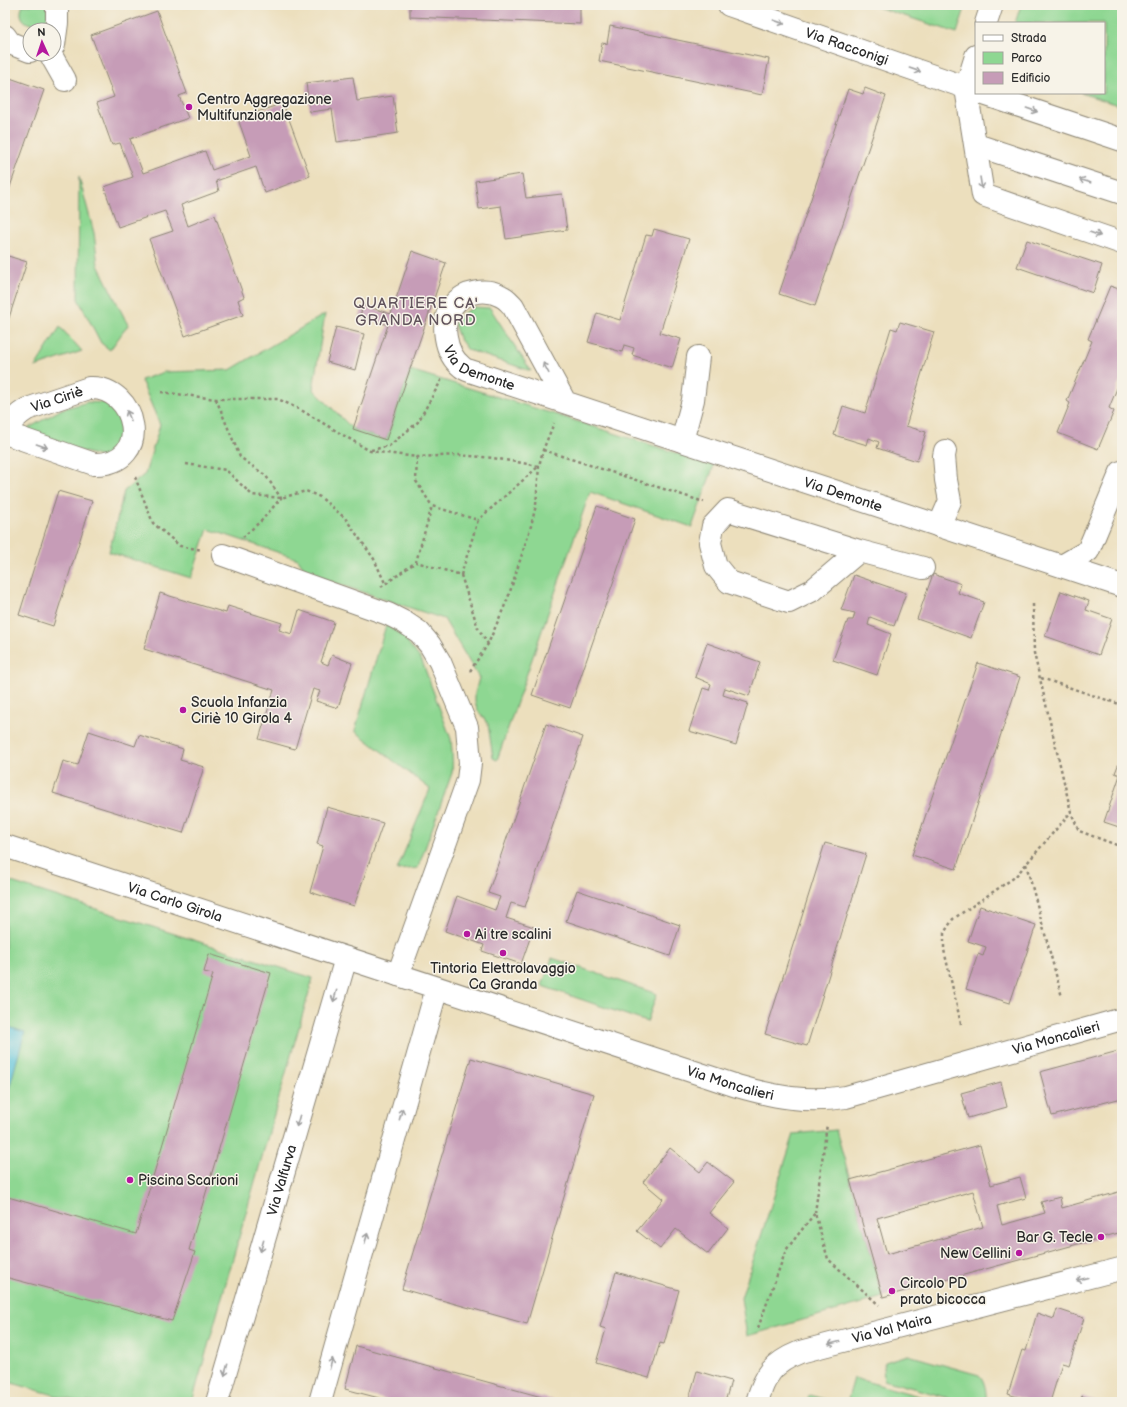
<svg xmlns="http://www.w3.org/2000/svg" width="1127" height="1407" viewBox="0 0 1127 1407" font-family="'Balsamiq Sans',sans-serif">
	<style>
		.green { fill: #8ed792; stroke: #5c815e }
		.water { fill: #5ec5db; stroke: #447883 }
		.building { fill: #c69cb7; fill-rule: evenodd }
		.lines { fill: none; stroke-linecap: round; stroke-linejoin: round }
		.minor-casing { stroke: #8c8574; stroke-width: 24 }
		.path { stroke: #8c8574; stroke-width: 2.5; stroke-dasharray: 3 3; stroke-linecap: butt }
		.minor { stroke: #fff; stroke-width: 22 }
		.oneway { stroke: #a0a0a0 }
		.poi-dot { fill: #b5179e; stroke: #f7f3e8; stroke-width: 1.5 }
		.labels { text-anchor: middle; stroke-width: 3; stroke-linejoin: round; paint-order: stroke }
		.street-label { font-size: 14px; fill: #2b2b2b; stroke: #f7f3e8 }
		.poi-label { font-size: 14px; fill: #2b2b2b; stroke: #f7f3e8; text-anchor: start }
		.neighbourhood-label { font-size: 15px; letter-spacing: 1px; fill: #61535c; stroke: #f7f3e8 }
	</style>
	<rect width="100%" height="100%" fill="#f7f3e8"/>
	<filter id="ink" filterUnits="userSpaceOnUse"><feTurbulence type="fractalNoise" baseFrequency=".025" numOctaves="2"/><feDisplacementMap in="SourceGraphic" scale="8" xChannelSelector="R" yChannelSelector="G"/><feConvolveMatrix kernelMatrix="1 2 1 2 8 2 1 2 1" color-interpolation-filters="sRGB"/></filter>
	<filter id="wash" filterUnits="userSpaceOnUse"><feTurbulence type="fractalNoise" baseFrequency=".012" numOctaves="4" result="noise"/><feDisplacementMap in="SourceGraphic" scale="16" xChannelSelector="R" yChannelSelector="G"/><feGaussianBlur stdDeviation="0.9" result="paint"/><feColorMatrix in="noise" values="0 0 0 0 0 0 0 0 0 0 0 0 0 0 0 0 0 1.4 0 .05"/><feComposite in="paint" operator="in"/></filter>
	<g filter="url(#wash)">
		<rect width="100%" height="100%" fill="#ecdfbd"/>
		<g class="green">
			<path d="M23 5H46C57 32 11 30 23 5Z"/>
			<polygon points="871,5 966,5 957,33"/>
			<polygon points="1021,5 1122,5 1122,106 1081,93 1104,93 1104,23 1015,23"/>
			<polygon points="79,177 94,233 98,265 128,325 110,350 101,343 78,299"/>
			<polygon points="474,307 490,308 531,371 468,350 459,338 454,324 462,314"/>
			<polygon points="325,314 313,389 353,429 386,440 410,370 557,415 714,465 692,527 590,492 497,760 493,758 488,724 478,711 475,702 475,693 479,678 444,619 308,574 298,559 208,529 191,578 109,552 124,491 145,474 160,425 141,380 164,372 230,370"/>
			<polygon points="60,327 82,351 35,367"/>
			<path d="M88 402C94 403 102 402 107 403 124 408 122 429 122 443L105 458 20 433 62 409Z"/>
			<path d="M386 625 402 635 422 661 451 739C452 751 453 762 452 773L418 868 397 870 430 789 355 731Z"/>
			<polygon points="5,880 313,978 192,1402 79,1402 5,1381"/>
			<polygon points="552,958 657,994 647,1022 542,986"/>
			<polygon points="836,1130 883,1297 747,1336 741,1298 794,1134"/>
			<path d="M908 1355 979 1375C985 1380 987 1394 986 1402H963L884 1380 883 1367 885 1362Z"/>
			<polygon points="854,1378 940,1402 847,1402"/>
			<polygon points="809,1395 835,1402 807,1402"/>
		</g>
		<polygon class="water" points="5,1026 25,1032 5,1103"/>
		<g id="blocks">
			<g class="building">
				<polygon points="304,5 322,5 321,9"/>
				<polygon points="410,5 580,5 580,24 410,17"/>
				<polygon points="157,11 187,93 179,96 188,118 130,139 143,173 205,151 212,170 251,156 238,119 283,103 310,176 265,193 256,167 216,181 219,191 181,205 188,226 215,215 244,297 238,300 243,315 185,336 149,239 173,231 165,211 118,227 104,187 133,177 120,143 112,145 97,103 114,97 91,35"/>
				<polygon points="610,26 769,59 762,95 599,61 602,43 607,44"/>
				<polygon points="353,77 357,101 393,96 398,133 337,142 332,109 310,112 306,83"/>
				<polygon points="10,78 44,90 5,201 5,92"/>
				<polygon points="865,88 886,96 815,306 779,294 848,89 863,94"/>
				<polygon points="522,174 526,198 562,194 567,230 506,239 501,206 479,209 475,181"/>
				<polygon points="654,229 689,239 660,333 681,339 672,368 632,355 634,348 624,345 622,352 588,342 597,313 620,320 646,235 652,236"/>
				<polygon points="1027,240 1102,265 1093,293 1017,267"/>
				<polygon points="412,251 446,263 386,440 353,429 388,325 360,316 363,305 391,314"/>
				<polygon points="5,255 27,262 5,330"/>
				<polygon points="1110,286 1122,290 1122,376 1109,408 1114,411 1098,449 1058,433 1070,403 1067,401 1092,341 1088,339"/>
				<polygon points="900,322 934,332 906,426 926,432 917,461 877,448 879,442 869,438 867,445 834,435 843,406 865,413 891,328 897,330"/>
				<polygon points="336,327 364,334 355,370 327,362"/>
				<polygon points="58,491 92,501 53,626 19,615"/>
				<polygon points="597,506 635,519 570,708 532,695"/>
				<polygon points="933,574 961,584 958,593 984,602 971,638 917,619"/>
				<polygon points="854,575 906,593 894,626 870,617 868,625 891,634 877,675 833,660 848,620 853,620 855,613 841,610"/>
				<polygon points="1061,591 1089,601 1086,610 1112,619 1099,655 1045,636"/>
				<polygon points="160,593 226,613 228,606 282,623 279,630 292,634 299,610 334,622 321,662 328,665 332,655 352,663 338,708 316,701 320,691 313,689 295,749 259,739 274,690 144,649"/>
				<polygon points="707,643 760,662 749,696 725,688 723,695 748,703 736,745 689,731 703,688 709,690 711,684 695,677"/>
				<polygon points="978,663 1020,677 956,869 912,855"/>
				<polygon points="546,724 583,737 525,907 511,903 506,918 534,927 521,964 482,951 484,945 445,931 457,896 495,910 500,897 488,893"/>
				<polygon points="89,731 135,746 139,735 183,749 180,760 204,767 183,833 53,793 63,761 78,765"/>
				<polygon points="1122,755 1122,828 1104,822 1120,775 1115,773"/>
				<polygon points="327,807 383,823 354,906 310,892 323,846 317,844"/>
				<polygon points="825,843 866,854 807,1046 765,1034"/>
				<polygon points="577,890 680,925 670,956 566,921"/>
				<polygon points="980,906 1036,925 1010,1003 966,989 978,954 983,956 986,947 968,941"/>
				<polygon points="209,954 271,973 189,1250 195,1252 172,1321 5,1277 5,1206 8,1197 136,1234 213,974 204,972"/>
				<polygon points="1122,1050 1122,1098 1052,1116 1040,1072"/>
				<polygon points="471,1058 594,1094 527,1324 402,1289"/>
				<polygon points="1001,1082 1007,1107 968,1118 961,1093"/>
				<path d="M980 1145 991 1185 1020 1177 1026 1198 997 1206 1002 1225 1045 1213 1041 1202 1060 1197 1062 1208 1122 1191V1232L883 1297 850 1180ZM973 1191 983 1227 887 1254 877 1218Z"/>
				<polygon points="670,1148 700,1172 708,1162 734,1182 709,1213 728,1228 708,1254 676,1229 660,1249 637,1231 663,1199 643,1182"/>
				<polygon points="616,1272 679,1290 664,1344 660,1343 649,1378 596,1363 606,1329 600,1327"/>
				<polygon points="1057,1309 1084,1318 1069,1365 1062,1363 1050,1402 1033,1402 1008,1394 1022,1350 1026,1351 1037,1313 1054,1319"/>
				<polygon points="356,1346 560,1402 394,1402 345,1389"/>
				<polygon points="697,1371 731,1381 725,1402 688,1402"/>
				<polygon points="1082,1396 1098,1402 1080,1402"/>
			</g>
		</g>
	</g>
	<g filter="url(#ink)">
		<use href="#blocks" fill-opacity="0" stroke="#8c8574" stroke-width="1"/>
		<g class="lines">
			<defs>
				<g id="minor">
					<path id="s1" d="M729 5 976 91"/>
					<polyline points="986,23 992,5"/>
					<polyline points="5,36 10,43 30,51"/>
					<polyline points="54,45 57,23 57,5"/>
					<polyline points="976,56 966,88 983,195 1122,243"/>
					<polyline points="52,57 65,80"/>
					<polyline points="981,93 1122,140"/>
					<polyline points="976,145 1122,193"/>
					<path id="s2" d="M565 402 513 306C509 302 506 298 501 296 487 288 464 291 453 305 439 321 445 354 462 367 464 369 467 370 470 371L1122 586"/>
					<path id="s3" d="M5 431C11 421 17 415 27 409L89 388C137 385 155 465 94 464L5 433"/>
					<polyline points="682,441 693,400 698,357"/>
					<polyline points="939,526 950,501 946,480 944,456 945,451"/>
					<polyline points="859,551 813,590 789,602 729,582 716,566 710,543 713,526 728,510 859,551 923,568"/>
					<polyline points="223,555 388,614 404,622 419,632 430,645 440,662 467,727 470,763 468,780 398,975"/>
					<polyline points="1062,566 1088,551 1121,472"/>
					<path id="s4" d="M5 846 737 1086C775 1097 806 1103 846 1097L1122 1019"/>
					<path id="s5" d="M217 1402 346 958"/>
					<polyline points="320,1402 437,988"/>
					<path id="s6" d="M757 1402C765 1374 773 1363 800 1352L1120 1269 1122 1270"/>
				</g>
			</defs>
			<use href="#minor" class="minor-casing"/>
			<g class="path">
				<polyline points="161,392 216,399 278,399 301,410 370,451 417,457 459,455 493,458 539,466 478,520"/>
				<polyline points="216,399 240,457 266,476 281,498 262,520 243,537"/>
				<polyline points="371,450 389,446 418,422 442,379"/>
				<polyline points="543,450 704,502"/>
				<polyline points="417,457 416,481 432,506"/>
				<polyline points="186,464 226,470 252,495 281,498 306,491 320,497 345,518 374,559 385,583"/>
				<polyline points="135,477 153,523 180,546 202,550"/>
				<polyline points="461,575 478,628 488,644"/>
				<polyline points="381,587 416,562 432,506 478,520 461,575 416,562"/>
				<polyline points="1033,604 1034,653 1071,812 1079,831 1122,847"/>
				<polyline points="470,671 488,644 508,598 531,526 536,505 539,466 543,450 554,423"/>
				<polyline points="1041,678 1122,705"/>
				<polyline points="1026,864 1062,997"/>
				<polyline points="961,1024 944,950 944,933 953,919 1015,877 1071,812"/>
				<polyline points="815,1213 827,1124"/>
				<polyline points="758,1328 786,1250 815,1213 828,1259 879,1305"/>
			</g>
			<use href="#minor" class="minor"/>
		</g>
		<defs><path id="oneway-shaft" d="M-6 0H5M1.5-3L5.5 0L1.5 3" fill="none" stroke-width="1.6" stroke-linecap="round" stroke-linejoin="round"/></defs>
		<g class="oneway">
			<use href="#oneway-shaft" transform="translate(779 22) rotate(19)"/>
			<use href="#oneway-shaft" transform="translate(915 70) rotate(19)"/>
			<use href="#oneway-shaft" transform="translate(1032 110) rotate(19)"/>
			<use href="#oneway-shaft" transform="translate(1085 181) rotate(-162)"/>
			<use href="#oneway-shaft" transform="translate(981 183) rotate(81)"/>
			<use href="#oneway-shaft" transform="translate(1095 234) rotate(19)"/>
			<use href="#oneway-shaft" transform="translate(546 368) rotate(-118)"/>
			<use href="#oneway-shaft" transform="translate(129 416) rotate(-113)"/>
			<use href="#oneway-shaft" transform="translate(42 446) rotate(19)"/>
			<use href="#oneway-shaft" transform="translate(335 996) rotate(106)"/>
			<use href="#oneway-shaft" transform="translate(401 1114) rotate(-74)"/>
			<use href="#oneway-shaft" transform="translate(298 1121) rotate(106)"/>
			<use href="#oneway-shaft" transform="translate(366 1239) rotate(-74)"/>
			<use href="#oneway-shaft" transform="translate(262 1246) rotate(106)"/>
			<use href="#oneway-shaft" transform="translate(1082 1279) rotate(165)"/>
			<use href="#oneway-shaft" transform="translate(834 1343) rotate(165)"/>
			<use href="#oneway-shaft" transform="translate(331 1364) rotate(-74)"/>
			<use href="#oneway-shaft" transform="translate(226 1370) rotate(106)"/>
		</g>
	</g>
	<g class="poi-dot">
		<circle cx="189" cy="107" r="4"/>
		<circle cx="183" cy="710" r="4"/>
		<circle cx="467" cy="934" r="4"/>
		<circle cx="503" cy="953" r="4"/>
		<circle cx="130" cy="1180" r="4"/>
		<circle cx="1101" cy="1237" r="4"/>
		<circle cx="1019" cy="1253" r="4"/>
		<circle cx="892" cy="1291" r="4"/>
	</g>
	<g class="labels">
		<g class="street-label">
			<text dy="5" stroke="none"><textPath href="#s1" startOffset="125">Via Racconigi</textPath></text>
			<text dy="5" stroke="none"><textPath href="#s2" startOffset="261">Via Demonte</textPath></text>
			<text dy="5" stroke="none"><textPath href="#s3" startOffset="63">Via Ciriè</textPath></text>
			<text dy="5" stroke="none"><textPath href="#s2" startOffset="648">Via Demonte</textPath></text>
			<text dy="5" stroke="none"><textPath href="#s4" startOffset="179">Via Carlo Girola</textPath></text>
			<text dy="5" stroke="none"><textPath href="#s4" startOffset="1099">Via Moncalieri</textPath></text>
			<text dy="5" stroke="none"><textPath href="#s4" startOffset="763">Via Moncalieri</textPath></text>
			<text dy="5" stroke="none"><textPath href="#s5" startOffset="231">Via Valfurva</textPath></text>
			<text dy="5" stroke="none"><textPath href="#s6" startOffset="164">Via Val Maira</textPath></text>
		</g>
		<g class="poi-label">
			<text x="197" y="104">Centro Aggregazione<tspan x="197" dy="16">Multifunzionale</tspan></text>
			<text x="191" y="707">Scuola Infanzia<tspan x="191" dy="16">Ciriè 10 Girola 4</tspan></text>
			<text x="475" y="939">Ai tre scalini</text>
			<text x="503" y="973" text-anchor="middle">Tintoria Elettrolavaggio<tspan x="503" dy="16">Ca Granda</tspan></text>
			<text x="138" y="1185">Piscina Scarioni</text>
			<text x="1093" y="1242" text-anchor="end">Bar G. Tecle</text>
			<text x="1011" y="1258" text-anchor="end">New Cellini</text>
			<text x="900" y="1288">Circolo PD<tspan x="900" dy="16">prato bicocca</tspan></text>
		</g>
		<g class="neighbourhood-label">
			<text x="416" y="308">QUARTIERE CA'<tspan x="416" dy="17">GRANDA NORD</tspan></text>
		</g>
	</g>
	<rect width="1127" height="1407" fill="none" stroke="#f7f3e8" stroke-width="20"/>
	<rect x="975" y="22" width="130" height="72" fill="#f7f3e8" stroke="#a5a39c"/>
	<rect x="983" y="35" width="20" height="6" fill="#ffffff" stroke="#a5a39c"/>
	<text x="1011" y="42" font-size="12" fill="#2b2b2b">Strada</text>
	<rect x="983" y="52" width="20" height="12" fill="#8ed792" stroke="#a5a39c"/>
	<text x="1011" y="62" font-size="12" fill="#2b2b2b">Parco</text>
	<rect x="983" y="72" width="20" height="12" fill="#c69cb7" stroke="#a5a39c"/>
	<text x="1011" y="82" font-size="12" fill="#2b2b2b">Edificio</text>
	<g transform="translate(42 42) rotate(357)"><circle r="19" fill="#f7f3e8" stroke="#a5a39c"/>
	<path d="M0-3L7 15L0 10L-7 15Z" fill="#b5179e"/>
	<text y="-6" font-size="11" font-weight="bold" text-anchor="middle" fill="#2b2b2b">N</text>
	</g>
</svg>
